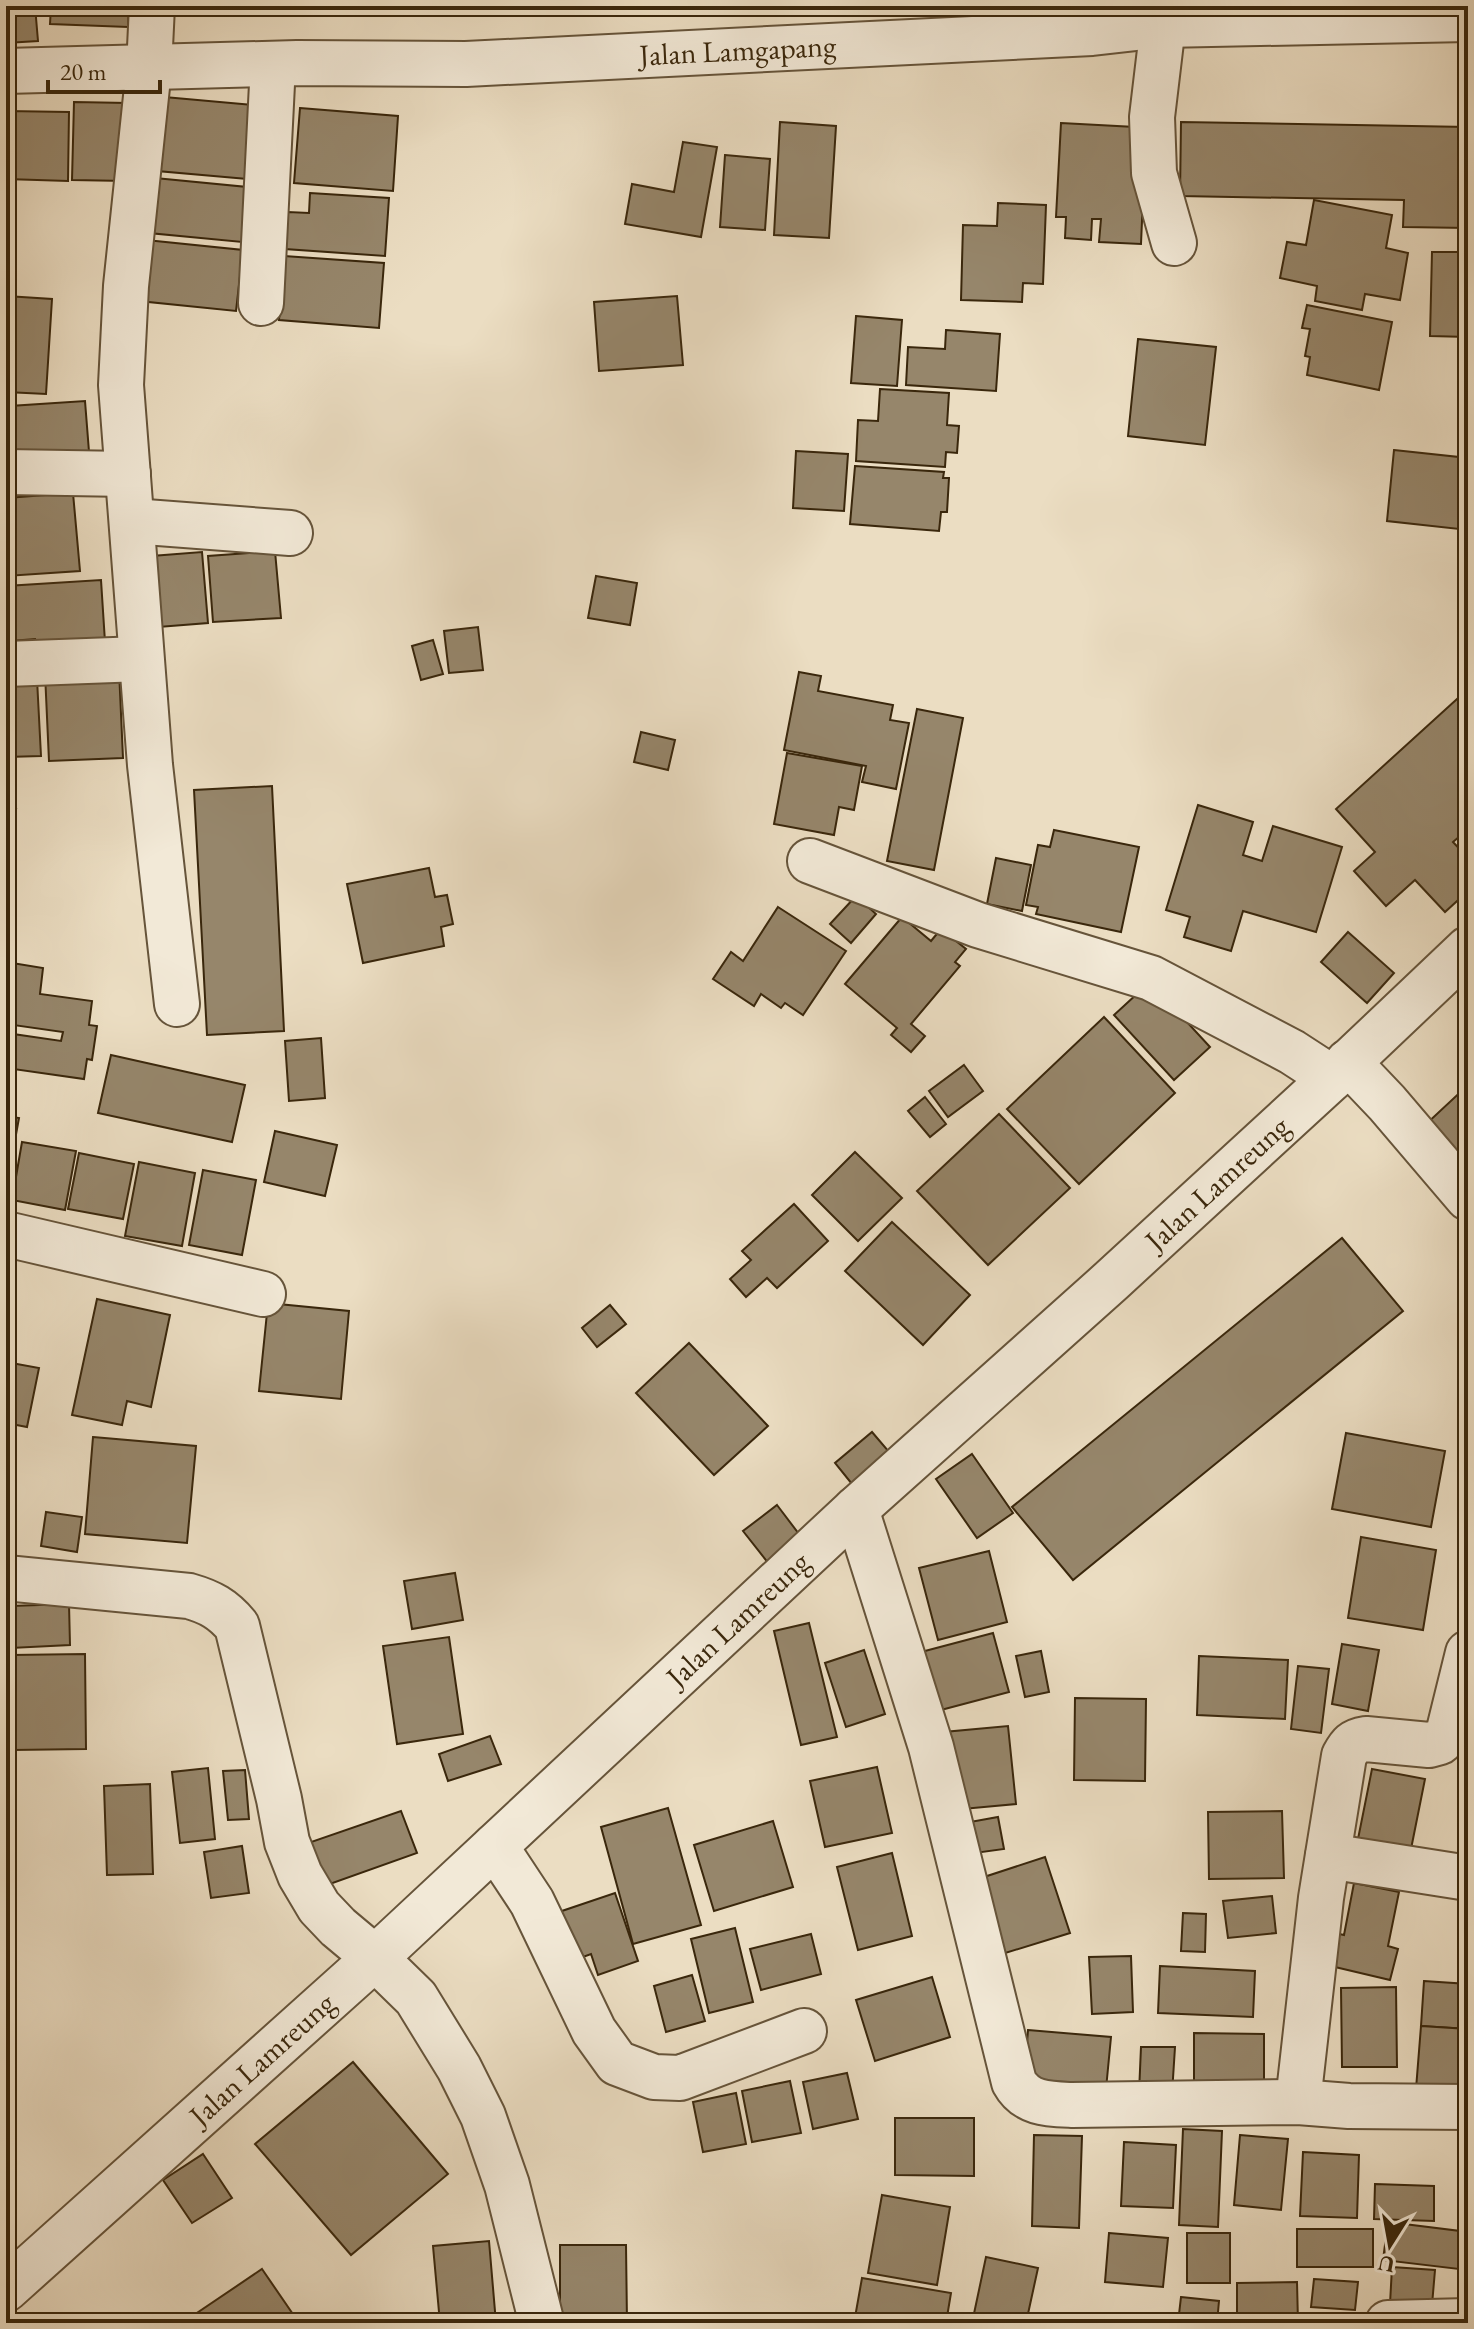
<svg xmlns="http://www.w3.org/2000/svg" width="1474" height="2329" viewBox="0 0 1474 2329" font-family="'EB Garamond',serif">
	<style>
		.building { fill: #96866b; stroke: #3a270c; stroke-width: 2 }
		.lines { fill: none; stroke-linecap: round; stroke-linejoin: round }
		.minor-casing { stroke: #66543a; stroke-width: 48 }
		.minor { stroke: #f2e9d7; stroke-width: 44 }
		.labels { text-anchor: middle; stroke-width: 8; stroke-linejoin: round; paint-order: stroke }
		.street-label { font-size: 30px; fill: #3a270c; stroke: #f2e9d7 }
	</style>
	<rect width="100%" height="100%" fill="#ebddc2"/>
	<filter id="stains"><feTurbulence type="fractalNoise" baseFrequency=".0025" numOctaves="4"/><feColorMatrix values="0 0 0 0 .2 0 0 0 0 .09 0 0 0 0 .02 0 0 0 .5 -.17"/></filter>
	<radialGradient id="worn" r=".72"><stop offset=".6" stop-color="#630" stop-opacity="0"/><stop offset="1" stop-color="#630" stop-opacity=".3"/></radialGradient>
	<g class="building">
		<polygon points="6,6 35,6 38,41 6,43"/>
		<polygon points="51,6 129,6 128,27 50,24"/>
		<polygon points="153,96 264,106 258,180 146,170"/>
		<polygon points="74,102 128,103 126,181 72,180"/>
		<polygon points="300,108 398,116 393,191 294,183"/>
		<polygon points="6,111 69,112 68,181 6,179"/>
		<polygon points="780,122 836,126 829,238 774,235"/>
		<polygon points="1181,122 1468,127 1468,228 1403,227 1404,200 1180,196"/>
		<polygon points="1061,123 1135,127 1144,174 1141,244 1099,242 1101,219 1092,219 1091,240 1065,238 1066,217 1056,217"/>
		<polygon points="683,142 717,147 701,237 625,224 632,184 674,192"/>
		<polygon points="725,155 770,159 765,230 720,227"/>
		<polygon points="155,178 247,187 242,242 149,233"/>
		<polygon points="310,193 389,198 385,256 285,249 288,212 309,213"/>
		<polygon points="1314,200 1392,215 1386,248 1408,253 1400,300 1365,294 1362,310 1315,301 1317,286 1280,278 1287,242 1306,245"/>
		<polygon points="998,203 1046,205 1043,284 1023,283 1022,302 961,300 963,225 997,226"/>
		<polygon points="146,240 243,250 236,311 139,301"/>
		<polygon points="1432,252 1468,252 1468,337 1430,336"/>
		<polygon points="284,256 384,263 379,328 279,320"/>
		<polygon points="6,296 52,299 46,394 6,392"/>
		<polygon points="677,296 683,365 599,371 594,302"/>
		<polygon points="1307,305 1392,322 1379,390 1307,375 1310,357 1305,356 1310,329 1302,328"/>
		<polygon points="856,316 902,320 897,386 851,383"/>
		<polygon points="946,330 1000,334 996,391 906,385 908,347 945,349"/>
		<polygon points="1138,339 1216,347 1205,445 1128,436"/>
		<polygon points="880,389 949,393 947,425 959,426 957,453 946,452 945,467 856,461 858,420 878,421"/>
		<polygon points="85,401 91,477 16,483 10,406"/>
		<polygon points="1394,450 1468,458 1468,530 1387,521"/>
		<polygon points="796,451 848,454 844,511 793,508"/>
		<polygon points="855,466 944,472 943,478 949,478 947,512 941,512 939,531 850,524"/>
		<polygon points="73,493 80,571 6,576 6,498"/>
		<polygon points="275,551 281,618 213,622 208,556"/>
		<polygon points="202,552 208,623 146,628 139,557"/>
		<polygon points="596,576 637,583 630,625 588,618"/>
		<polygon points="101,580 105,642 36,646 35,639 10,641 6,586"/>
		<polygon points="478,627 483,670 449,673 444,631"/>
		<polygon points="433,640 443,674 421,680 412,646"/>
		<polygon points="119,670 123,758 49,761 45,673"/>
		<polygon points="799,672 821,676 818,691 893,705 890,720 909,723 896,789 862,782 866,766 784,750"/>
		<polygon points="37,679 41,756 6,757 6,680"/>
		<polygon points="1468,689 1468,829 1453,842 1468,858 1468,891 1445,912 1415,880 1386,906 1354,871 1375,852 1336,809"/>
		<polygon points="917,709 963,718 934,870 887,861"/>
		<polygon points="641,732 675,740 668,770 634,762"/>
		<polygon points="787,753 862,766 854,810 839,807 834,835 774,824"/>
		<polygon points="272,786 284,1031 207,1035 194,790"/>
		<polygon points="6,804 16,809 6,828"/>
		<polygon points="1198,805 1253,822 1243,855 1262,861 1273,826 1342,847 1316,932 1243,911 1231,951 1184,937 1190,917 1166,910"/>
		<polygon points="1054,830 1139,847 1121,932 1036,914 1038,907 1026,905 1038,845 1050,847"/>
		<polygon points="996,858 1031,865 1022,911 987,904"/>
		<polygon points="429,868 435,897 447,895 453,924 441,927 444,946 363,963 347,884"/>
		<polygon points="856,896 876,914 851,943 830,924"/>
		<polygon points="778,907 846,951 803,1015 785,1003 781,1008 761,994 754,1006 713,979 731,952 743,961"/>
		<polygon points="902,917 931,941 941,929 966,949 955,962 960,966 911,1024 925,1036 911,1052 891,1035 897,1028 845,984"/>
		<polygon points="1348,932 1394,973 1367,1003 1321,962"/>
		<polygon points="6,962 43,968 40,994 92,1001 89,1025 97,1026 92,1060 87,1059 84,1079 6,1068 6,1033 61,1041 63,1032 6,1024"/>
		<polygon points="1150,982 1210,1047 1174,1080 1114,1015"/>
		<polygon points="1104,1017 1175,1093 1079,1184 1007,1109"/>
		<polygon points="321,1038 325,1098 289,1101 285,1041"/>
		<polygon points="111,1055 245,1085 232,1142 98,1113"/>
		<polygon points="964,1065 983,1091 948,1117 929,1091"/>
		<polygon points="1468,1085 1468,1173 1424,1126"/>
		<polygon points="925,1097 946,1124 930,1137 908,1111"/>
		<polygon points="999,1114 1070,1188 988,1265 917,1191"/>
		<polygon points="6,1116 19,1118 6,1189"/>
		<polygon points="275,1131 337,1145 325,1196 264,1182"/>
		<polygon points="22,1142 76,1151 65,1210 12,1200"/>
		<polygon points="855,1152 902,1198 858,1241 812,1195"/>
		<polygon points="79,1153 134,1164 123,1219 68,1209"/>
		<polygon points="139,1162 195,1173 182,1246 125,1236"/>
		<polygon points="203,1170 256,1180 242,1255 189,1245"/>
		<polygon points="794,1204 828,1241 777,1288 767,1278 746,1297 730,1279 751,1260 742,1251"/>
		<polygon points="892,1222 970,1295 923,1345 845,1271"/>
		<polygon points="1342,1238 1403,1311 1073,1580 1012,1507"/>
		<polygon points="97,1299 170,1315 151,1407 127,1401 122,1425 72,1415"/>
		<polygon points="268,1303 349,1311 341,1399 259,1391"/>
		<polygon points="610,1305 626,1324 597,1347 582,1328"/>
		<polygon points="689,1343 768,1426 714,1475 636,1393"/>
		<polygon points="6,1362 39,1368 27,1427 6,1423"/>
		<polygon points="872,1432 890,1453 852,1484 835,1463"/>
		<polygon points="1346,1433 1445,1451 1431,1527 1332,1509"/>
		<polygon points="93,1437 196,1446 187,1543 85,1534"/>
		<polygon points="972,1454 1013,1513 977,1538 936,1479"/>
		<polygon points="777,1505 802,1538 769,1564 743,1531"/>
		<polygon points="46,1512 82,1517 77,1552 41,1546"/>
		<polygon points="1361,1537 1436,1550 1423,1630 1348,1618"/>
		<polygon points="989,1551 1007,1622 938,1640 919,1568"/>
		<polygon points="455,1573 463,1620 412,1629 404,1581"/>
		<polygon points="69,1604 70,1645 11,1648 10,1606"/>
		<polygon points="809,1623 837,1737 801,1745 774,1631"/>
		<polygon points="993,1633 1009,1692 922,1715 906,1656"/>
		<polygon points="449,1637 463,1734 397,1744 383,1646"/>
		<polygon points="1342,1644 1379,1650 1368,1711 1332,1704"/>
		<polygon points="864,1650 885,1714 846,1727 825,1663"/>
		<polygon points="1041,1651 1049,1692 1025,1697 1016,1656"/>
		<polygon points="85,1654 86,1749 13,1750 11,1655"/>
		<polygon points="1199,1656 1288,1660 1285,1719 1197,1715"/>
		<polygon points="1298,1666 1329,1669 1321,1733 1291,1729"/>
		<polygon points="1075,1698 1146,1699 1145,1781 1074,1780"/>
		<polygon points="1008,1726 1016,1804 952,1810 944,1732"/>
		<polygon points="490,1736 501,1764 448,1781 439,1754"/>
		<polygon points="877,1767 892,1833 825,1847 810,1781"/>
		<polygon points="208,1768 215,1839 180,1843 172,1772"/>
		<polygon points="1372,1769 1425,1779 1410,1854 1357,1844"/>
		<polygon points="245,1770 249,1819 228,1820 223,1771"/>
		<polygon points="150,1784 153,1874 107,1875 104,1786"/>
		<polygon points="668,1808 701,1925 633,1944 601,1827"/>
		<polygon points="401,1811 417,1853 327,1885 311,1842"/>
		<polygon points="1282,1811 1284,1878 1209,1879 1208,1812"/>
		<polygon points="998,1817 1004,1849 975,1853 970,1822"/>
		<polygon points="773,1821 793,1887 714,1911 694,1845"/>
		<polygon points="242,1846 249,1893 211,1898 204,1852"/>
		<polygon points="892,1853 912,1936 858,1950 837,1867"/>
		<polygon points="1045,1857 1070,1933 1002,1954 978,1879"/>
		<polygon points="1354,1883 1399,1892 1388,1946 1398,1949 1390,1980 1318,1963 1326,1931 1344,1935"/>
		<polygon points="615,1893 638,1961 598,1975 591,1954 572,1961 556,1913"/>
		<polygon points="1272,1896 1276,1933 1228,1938 1223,1901"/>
		<polygon points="1183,1913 1206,1914 1205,1952 1181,1951"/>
		<polygon points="735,1928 753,2002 709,2013 691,1939"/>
		<polygon points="811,1934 821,1974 761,1990 750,1949"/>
		<polygon points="1131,1956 1133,2012 1092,2014 1089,1957"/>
		<polygon points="1160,1966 1255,1971 1253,2017 1158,2013"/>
		<polygon points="692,1975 705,2021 666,2032 654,1986"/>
		<polygon points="932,1977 950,2037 875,2061 856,2000"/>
		<polygon points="1424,1981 1468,1984 1468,2029 1421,2026"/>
		<polygon points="1396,1987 1397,2067 1342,2067 1341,1988"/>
		<polygon points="1421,2026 1468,2029 1468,2092 1416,2089"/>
		<polygon points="1028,2030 1111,2037 1106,2089 1024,2083"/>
		<polygon points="1194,2033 1264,2034 1264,2093 1194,2093"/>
		<polygon points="1141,2047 1175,2047 1172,2094 1139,2093"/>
		<polygon points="353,2062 448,2174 351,2255 255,2144"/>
		<polygon points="847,2073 858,2119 813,2129 803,2082"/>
		<polygon points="790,2081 801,2133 752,2142 742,2091"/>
		<polygon points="736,2093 746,2144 703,2152 693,2102"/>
		<polygon points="895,2118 974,2118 974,2176 895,2175"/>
		<polygon points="1183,2129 1222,2131 1218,2227 1179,2225"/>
		<polygon points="1034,2135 1082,2136 1079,2228 1032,2226"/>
		<polygon points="1240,2135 1288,2139 1281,2210 1234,2205"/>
		<polygon points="1124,2142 1176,2145 1173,2208 1121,2206"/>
		<polygon points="1303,2152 1359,2155 1357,2218 1300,2216"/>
		<polygon points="203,2154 232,2198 192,2223 163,2180"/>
		<polygon points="1375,2184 1434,2186 1434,2221 1374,2219"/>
		<polygon points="882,2195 950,2207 937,2285 868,2273"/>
		<polygon points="1388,2222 1468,2232 1467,2270 1383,2260"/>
		<rect x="1297" y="2229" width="76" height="38"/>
		<polygon points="1109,2233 1168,2238 1163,2287 1105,2282"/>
		<rect x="1187" y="2233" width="43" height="50"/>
		<polygon points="489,2241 496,2323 440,2323 433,2246"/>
		<polygon points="560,2245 626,2245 627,2323 560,2323"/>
		<polygon points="986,2257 1038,2268 1026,2323 972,2323"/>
		<polygon points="1392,2267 1435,2270 1432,2305 1390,2304"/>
		<polygon points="262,2269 299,2323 191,2323 188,2319"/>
		<polygon points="862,2278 951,2293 946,2323 854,2323"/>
		<polygon points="1314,2279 1358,2282 1355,2310 1311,2307"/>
		<polygon points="1297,2282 1298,2323 1237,2323 1237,2283"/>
		<polygon points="1181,2297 1219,2301 1217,2323 1178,2323"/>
	</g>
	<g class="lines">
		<defs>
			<g id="minor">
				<polyline points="152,6 149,68 126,286 121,385 150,765 177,1004"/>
				<polyline points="1163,25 1152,117 1154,173 1174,243"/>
				<path id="s1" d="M6 71 297 63 466 64 1092 33 1163 25 1468 19"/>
				<polyline points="261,303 273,64"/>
				<polyline points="6,472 128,474"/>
				<polyline points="132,521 290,533"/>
				<polyline points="6,664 141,659"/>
				<polyline points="810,861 978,925 1151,978 1292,1052 1332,1078"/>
				<polyline points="1348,1062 1387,1103 1468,1198"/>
				<polyline points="6,1234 263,1294"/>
				<path d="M856 1509 931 1747 1014 2082C1026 2104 1048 2104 1072 2105L1298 2102 1349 2106 1468 2107"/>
				<path d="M6 1578 189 1596C210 1602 223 1609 237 1626L279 1799 287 1842 300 1875 319 1907 338 1927 375 1958 416 1998 459 2068 483 2116 507 2185 541 2320"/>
				<polyline points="495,1846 532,1902 594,2031 617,2063 654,2077 680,2078 804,2031"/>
				<polyline points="1328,1856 1468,1878"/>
				<path d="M1298 2102 1321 1898 1344 1756C1350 1745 1353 1741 1366 1739L1429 1745 1440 1742 1448 1734 1468 1653"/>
				<path id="s2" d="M6 2289 375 1958 856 1509 1111 1281 1332 1078 1468 949"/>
				<polyline points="1388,2323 1468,2321"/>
			</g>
		</defs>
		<use href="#minor" class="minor-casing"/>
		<use href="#minor" class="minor"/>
	</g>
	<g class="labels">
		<g class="street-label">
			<text dy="10" stroke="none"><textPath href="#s1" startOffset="732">Jalan Lamgapang</textPath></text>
			<text dy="10" stroke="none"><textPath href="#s2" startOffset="1640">Jalan Lamreung</textPath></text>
			<text dy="10" stroke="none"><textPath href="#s2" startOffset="992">Jalan Lamreung</textPath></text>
			<text dy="10" stroke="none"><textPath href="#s2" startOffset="344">Jalan Lamreung</textPath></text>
		</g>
	</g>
	<rect width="1474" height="2329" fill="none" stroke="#ebddc2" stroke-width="32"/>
	<rect x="8" y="8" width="1458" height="2313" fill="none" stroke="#3a270c" stroke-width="4"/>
	<rect x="16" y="16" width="1442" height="2297" fill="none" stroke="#3a270c" stroke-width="2"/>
	<g transform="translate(1390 2245) rotate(191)" stroke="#f2e9d7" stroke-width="6" paint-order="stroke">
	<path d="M0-6L14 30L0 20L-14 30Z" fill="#3a270c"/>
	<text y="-12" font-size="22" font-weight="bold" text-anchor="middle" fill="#3a270c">U</text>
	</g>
	<path d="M48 80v12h112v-12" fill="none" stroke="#3a270c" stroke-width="4"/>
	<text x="60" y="80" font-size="24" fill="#3a270c" stroke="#f2e9d7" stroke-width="6" paint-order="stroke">20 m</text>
	<rect width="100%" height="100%" filter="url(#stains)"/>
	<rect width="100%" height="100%" fill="url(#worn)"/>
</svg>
